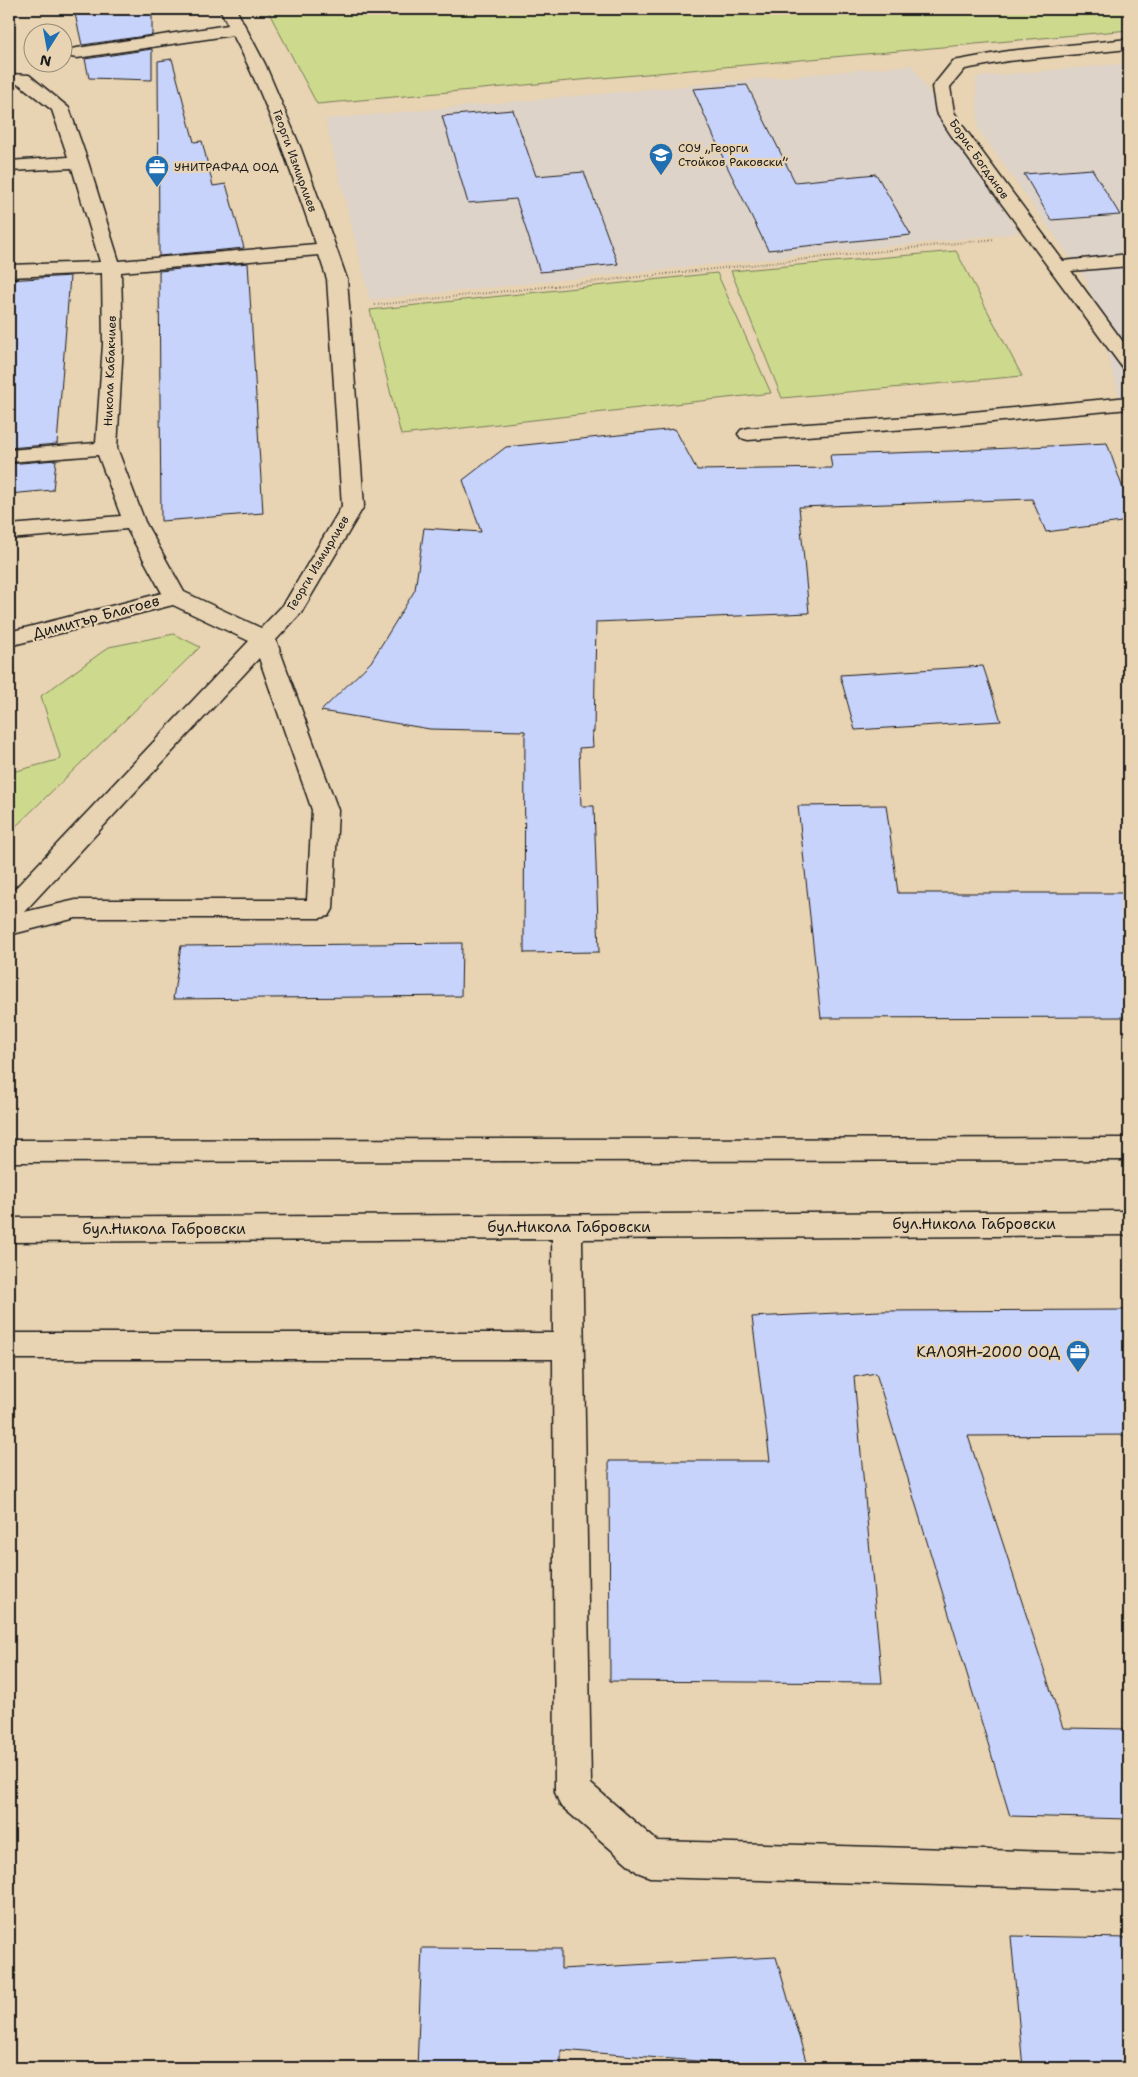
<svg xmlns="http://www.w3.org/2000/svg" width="1138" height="2077" viewBox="0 0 1138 2077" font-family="'Shantell Sans',sans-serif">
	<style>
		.built { fill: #ded3c8 }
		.green { fill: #cdda8e; stroke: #747b55 }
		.building { fill: #c8d3fb; stroke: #1c1c1c }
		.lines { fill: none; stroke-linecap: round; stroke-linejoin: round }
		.minor-casing { stroke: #1c1c1c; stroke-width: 3 }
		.path { stroke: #1c1c1c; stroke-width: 2; stroke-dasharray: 0.5 2.5; stroke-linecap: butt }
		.minor { fill: #e8d3b2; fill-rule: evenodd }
		.labels { text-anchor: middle; stroke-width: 4.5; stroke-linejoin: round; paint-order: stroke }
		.far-poi-label { font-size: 12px; fill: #1c1c1c; stroke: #e8d3b2; text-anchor: start }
		.far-street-label { font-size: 12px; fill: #1c1c1c; stroke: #e8d3b2 }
		.street-label { font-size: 15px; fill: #1c1c1c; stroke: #e8d3b2 }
		.poi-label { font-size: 15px; fill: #1c1c1c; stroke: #e8d3b2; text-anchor: end }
	</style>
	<rect width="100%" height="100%" fill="#e8d3b2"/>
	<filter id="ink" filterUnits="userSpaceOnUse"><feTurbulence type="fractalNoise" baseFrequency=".02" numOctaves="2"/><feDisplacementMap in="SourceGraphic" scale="10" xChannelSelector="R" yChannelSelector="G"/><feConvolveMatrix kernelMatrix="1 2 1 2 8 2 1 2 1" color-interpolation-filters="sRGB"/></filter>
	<g filter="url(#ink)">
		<g class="built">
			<polygon points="1129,63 1129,417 1122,406 1087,281 978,129 976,77"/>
			<polygon points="912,65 1019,233 370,300 325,119"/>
		</g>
		<g class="green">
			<polygon points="267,9 1129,9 1129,30 317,104"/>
			<polygon points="956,251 1022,376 782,398 731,271"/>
			<polygon points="717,273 771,393 401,435 370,310"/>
			<polygon points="174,634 200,647 9,833 9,773 61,759 41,696 109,647"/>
		</g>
		<g class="building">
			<polygon points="152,10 152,35 82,45 75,14"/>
			<polygon points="152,49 152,80 89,78 85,59"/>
			<polygon points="172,59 194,142 202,141 213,186 226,184 244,248 159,256 158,61"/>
			<polygon points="747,85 795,182 876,174 911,235 768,250 724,160 693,89"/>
			<polygon points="513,110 536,176 584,172 618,264 540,272 516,199 468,203 442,116"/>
			<polygon points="1092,169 1120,215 1051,220 1024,174"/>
			<polygon points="248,263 263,513 161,521 159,271"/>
			<polygon points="70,276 57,444 9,448 9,280"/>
			<polygon points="675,429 697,470 832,468 830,455 952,451 1107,443 1129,506 1129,521 1046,532 1032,499 799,507 809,613 596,622 594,732 592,732 593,747 579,748 581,806 594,806 599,952 524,953 525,731 430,729 321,711 371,662 415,590 424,528 481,532 463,480 506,447"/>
			<polygon points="56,460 53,490 9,494 9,464"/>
			<polygon points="983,666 1001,721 855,730 840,675"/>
			<polygon points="886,805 898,893 1129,893 1129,1017 821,1018 798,806"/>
			<polygon points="462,943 461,996 173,999 181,946"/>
			<polygon points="1129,1310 1129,1435 968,1436 1063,1728 1129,1729 1129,1819 1010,1816 876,1373 854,1377 882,1683 610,1681 609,1461 770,1461 752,1317 880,1311"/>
			<polygon points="1011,1936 1129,1938 1129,2068 1023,2068"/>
			<polygon points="422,1948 561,1949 561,1969 776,1957 808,2068 747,2068 747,2065 561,2050 561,2068 417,2068"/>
		</g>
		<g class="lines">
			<defs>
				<g id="minor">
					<path d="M220 9H236L265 64 301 149 347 279 364 506 301 613 276 640 338 810 333 909 329 916 320 918H76L9 935V895L249 641 173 605 9 646V632L162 593 127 529 9 539V525L121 516 98 455 9 462V450L96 443 103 344 102 273 9 277V265L100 262 72 168 9 171V161L68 157 52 110 19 84H9V74L29 75 69 108 88 162 119 261 316 244C291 173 268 101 233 35L77 58 71 57 69 53 71 49 77 48 228 25ZM319 255 327 279 342 506 284 604 261 628 184 592 145 522 117 448 123 344 121 272ZM259 658 312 810 307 900H76L24 912Z"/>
					<polygon points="1129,39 1129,49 1008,61 965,69 950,87 954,112 965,129 1063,261 1129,254 1129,266 1071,271 1129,350 1129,369 1122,367 951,135 936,112 932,87 953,61 959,60 1008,51"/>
					<polygon points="1129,397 1129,409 951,426 748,440 741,438 738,434 741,430 748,428 951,414"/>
					<polygon points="1129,1138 1129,1160 9,1162 9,1140"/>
					<polygon points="1129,1211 1129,1235 582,1239 591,1784 657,1841 1129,1854 1129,1890 650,1877 637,1872 560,1805 555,1792 553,1359 9,1359 9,1333 553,1333 552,1239 9,1242 9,1218"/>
				</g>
			</defs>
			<use href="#minor" class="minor-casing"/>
			<polyline class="path" points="375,305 995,239"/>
			<use href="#minor" class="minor"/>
		</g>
	</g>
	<defs>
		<symbol id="school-pin" viewBox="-11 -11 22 30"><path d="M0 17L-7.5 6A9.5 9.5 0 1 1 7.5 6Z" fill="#1f6fb2" stroke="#e8d3b2"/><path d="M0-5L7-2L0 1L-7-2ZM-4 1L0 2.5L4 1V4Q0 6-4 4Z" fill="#fff"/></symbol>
		<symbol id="office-pin" viewBox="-11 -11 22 30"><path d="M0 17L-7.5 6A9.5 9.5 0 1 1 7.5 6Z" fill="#1f6fb2" stroke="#e8d3b2"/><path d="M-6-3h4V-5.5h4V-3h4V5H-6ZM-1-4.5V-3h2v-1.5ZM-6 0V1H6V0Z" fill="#fff"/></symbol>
	</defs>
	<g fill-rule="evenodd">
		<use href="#school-pin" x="647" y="141" width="28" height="38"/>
		<use href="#office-pin" x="143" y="153" width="28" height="38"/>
		<use href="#office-pin" x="1064" y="1338" width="28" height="38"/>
	</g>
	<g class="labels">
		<g class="far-poi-label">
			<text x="678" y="152">СОУ „Георги<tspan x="678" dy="14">Стойков Раковски”</tspan></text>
			<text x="174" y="171">УНИТРАФАД ООД</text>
		</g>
		<g class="far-street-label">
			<text transform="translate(979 159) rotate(55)" y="4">Борис Богданов</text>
			<text transform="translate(295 161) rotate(70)" y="4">Георги Измирлиев</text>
			<text transform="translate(110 371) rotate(-88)" y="4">Никола Кабакчиев</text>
			<text transform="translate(318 563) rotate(-59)" y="4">Георги Измирлиев</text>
		</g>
		<g class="street-label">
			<text transform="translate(96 617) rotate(-15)" y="5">Димитър Благоев</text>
			<text x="974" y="1229">бул.Никола Габровски</text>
			<text x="569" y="1232">бул.Никола Габровски</text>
			<text x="164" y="1234">бул.Никола Габровски</text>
		</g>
		<g class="poi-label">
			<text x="1060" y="1357">КАЛОЯН-2000 ООД</text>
		</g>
	</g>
	<rect width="1138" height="2077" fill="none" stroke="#e8d3b2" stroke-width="30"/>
	<rect x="15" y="15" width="1108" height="2047" fill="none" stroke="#1c1c1c" stroke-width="2" filter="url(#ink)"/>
	<g transform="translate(48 48) rotate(191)"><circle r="24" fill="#e8d3b2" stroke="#968a76"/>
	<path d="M0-4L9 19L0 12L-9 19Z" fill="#1f6fb2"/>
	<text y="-8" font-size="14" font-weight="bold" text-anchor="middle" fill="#1c1c1c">N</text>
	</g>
</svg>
